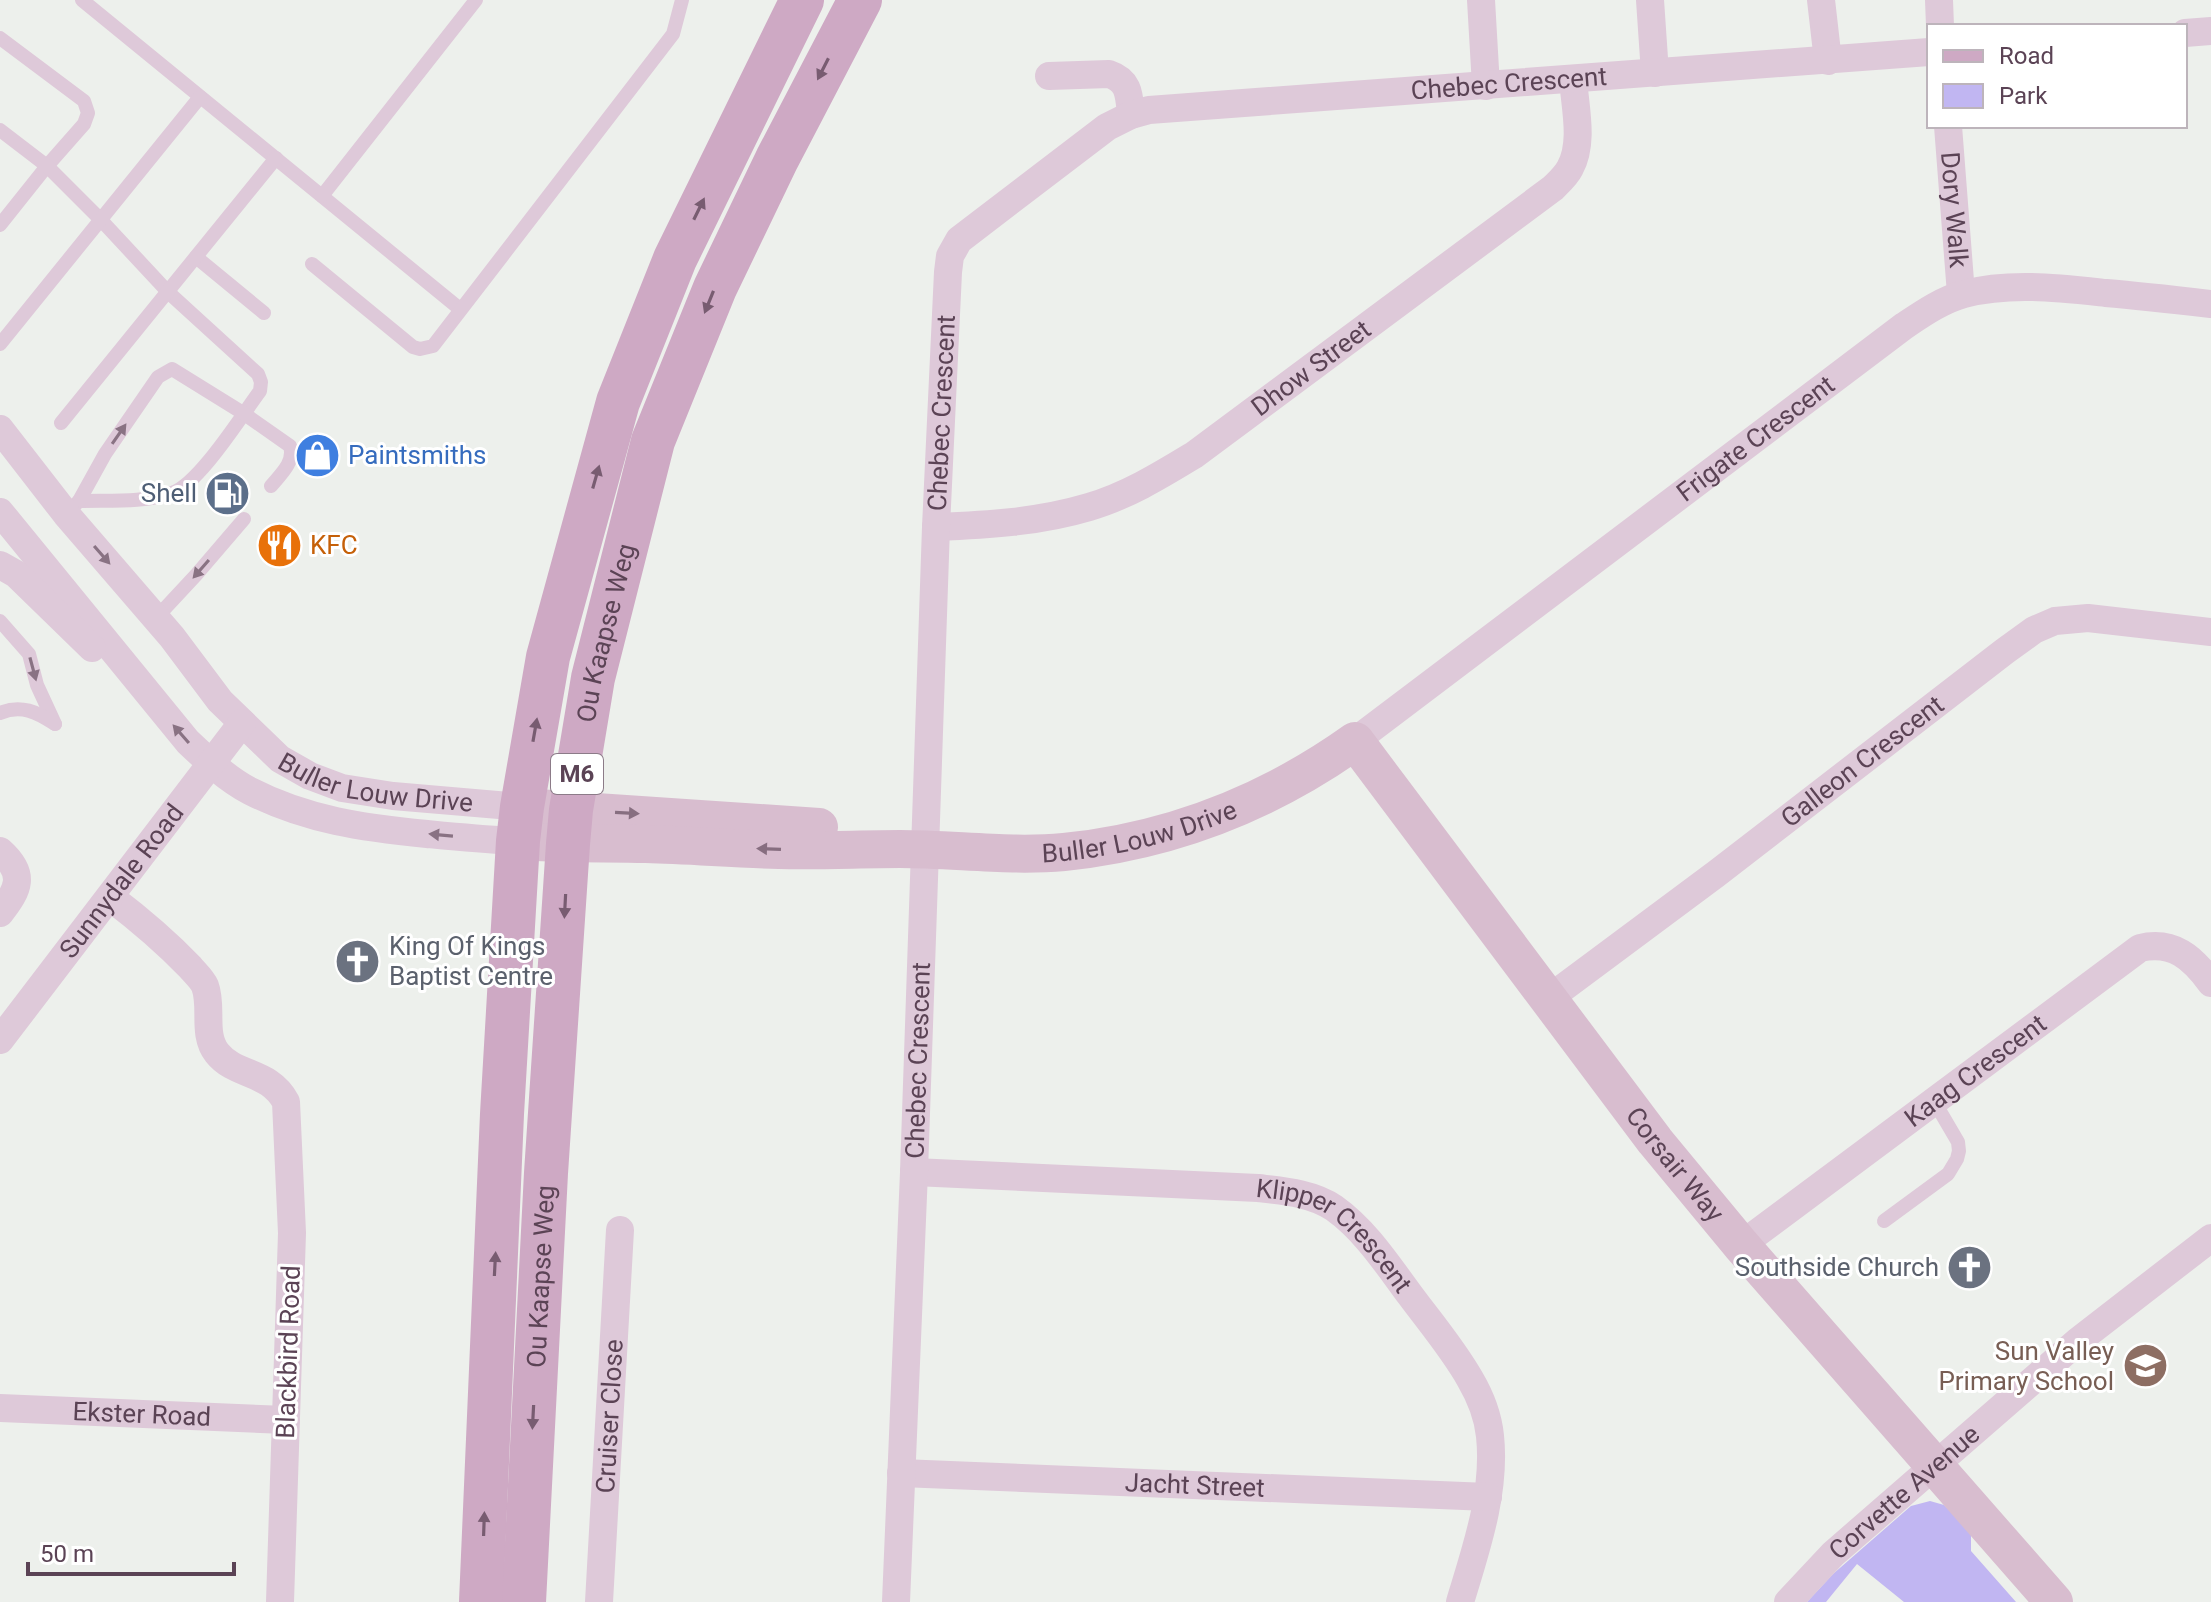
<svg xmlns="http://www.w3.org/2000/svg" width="2211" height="1602" viewBox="0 0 2211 1602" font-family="Roboto,sans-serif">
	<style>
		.green { fill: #c1b6f2 }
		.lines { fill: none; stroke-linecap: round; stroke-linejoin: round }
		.lane { stroke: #dec9d9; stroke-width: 14 }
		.street { stroke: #dec9d9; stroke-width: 28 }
		.secondary { stroke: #d8bdcf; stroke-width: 38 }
		.primary { stroke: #cea9c4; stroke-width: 44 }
		.oneway { fill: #785c71 }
		.oneway2 { fill: #897283 }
		.oneway3 { fill: #876e80 }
		.labels { text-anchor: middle; stroke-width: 6; stroke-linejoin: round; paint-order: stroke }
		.shield { fill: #fff; stroke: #8c7b88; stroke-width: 2 }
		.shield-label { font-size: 24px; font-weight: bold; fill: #5b4355 }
		.street-label { font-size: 26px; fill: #5b4355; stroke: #fff }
		.shop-label { font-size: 26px; fill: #366cbe; stroke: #fff; text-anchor: start }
		.service-label { font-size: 26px; fill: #4e5e75; stroke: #fff; text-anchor: end }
		.food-label { font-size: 26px; fill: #c56008; stroke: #fff; text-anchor: start }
		.worship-label { font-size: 26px; fill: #5b616d; stroke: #fff; text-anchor: start }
		.education-label { font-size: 26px; fill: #785e54; stroke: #fff; text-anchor: end }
	</style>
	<rect width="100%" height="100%" fill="#edf0ec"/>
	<polygon class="green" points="1930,1501 1944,1505 1971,1532 1971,1551 2016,1602 1904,1602 1857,1564 1826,1602 1807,1602 1833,1574 1911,1506"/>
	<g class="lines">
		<g class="lane">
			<polyline points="82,0 460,309"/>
			<polyline points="0,38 84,101 88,113 84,124 47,166 0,225"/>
			<path d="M0 130 47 166 101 220 168 292 258 374 261 382 260 391C242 415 199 484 172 493 142 503 110 500 79 501L66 514"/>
			<polyline points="322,196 476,0"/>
			<polyline points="196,257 264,313"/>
			<polyline points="312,264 413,347 420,349 433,346 673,34 682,0"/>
			<polyline points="0,344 200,97"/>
			<polyline points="61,423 276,158"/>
			<path d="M79 501 105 454 158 377 172 369 243 413 290 446C295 462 281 474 271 486"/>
			<polyline points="156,618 196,575 244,519"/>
			<polyline points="0,621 29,654 37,685 55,724"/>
			<path d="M0 713C21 704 37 712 55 724"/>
			<polyline points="1884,1221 1948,1174 1957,1159 1959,1151 1958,1142 1934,1101"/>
		</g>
		<g class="street">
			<polyline points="1481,0 1486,86"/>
			<polyline points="1650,0 1655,73"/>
			<polyline points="1821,0 1828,61"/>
			<polyline points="1939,0 1940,26"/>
			<polyline points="2185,33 2211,31"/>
			<path d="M1049 76 1109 74C1130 81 1129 96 1131 115"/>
			<path id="s1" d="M1948 126 1961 294"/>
			<path id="s2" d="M0 429 66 514 172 637 220 701 280 759 310 776 342 788 393 796 522 807"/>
			<path d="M0 512 188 742C207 760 227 779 250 791 306 820 365 828 427 834 458 837 488 840 518 841"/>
			<path id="s3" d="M936 527C987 525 1039 522 1089 507 1127 496 1161 475 1194 455L1553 188C1559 182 1566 176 1570 168 1584 143 1575 107 1573 79"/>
			<polyline points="0,565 16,574 92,648"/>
			<path id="s4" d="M1355 741 1904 326C1922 314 1942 300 1964 294 2010 282 2059 288 2106 293 2141 296 2176 300 2211 304"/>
			<path d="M0 851C26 874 19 889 0 913"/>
			<path d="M110 897C139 919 165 941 190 967 195 973 202 979 205 986 213 1007 202 1034 217 1053 236 1077 269 1070 286 1102L292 1233 280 1602"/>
			<path id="s5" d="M1548 999 1716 874 2005 651 2034 630 2055 621 2088 618 2211 632"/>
			<path id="s6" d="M0 1040 242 723"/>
			<path id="s7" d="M914 1172 1258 1188C1283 1191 1312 1193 1334 1208 1365 1230 1387 1264 1410 1295 1430 1322 1453 1349 1470 1379 1480 1396 1488 1416 1490 1436 1496 1492 1476 1549 1460 1602"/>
			<path id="s8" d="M1741 1245 2140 948C2173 940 2193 958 2211 983"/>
			<path id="s9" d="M0 1408 286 1420"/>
			<path id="s10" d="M901 1473 1488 1497"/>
			<path id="s11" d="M599 1602 620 1230"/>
			<path id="s12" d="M896 1602 914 1172 936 527 948 272 950 256 959 240 1107 127 1131 115 1149 110 1929 52"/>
			<path id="s13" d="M1788 1602 1833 1554 2078 1341 2211 1238"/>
		</g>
		<g class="secondary">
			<polyline points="522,807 819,827"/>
			<path id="s14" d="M518 841C561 844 603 843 646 844 690 845 735 849 779 850 820 851 860 849 900 849 955 849 1009 857 1064 852 1170 841 1268 803 1355 741L1655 1141 1741 1245 2054 1602"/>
		</g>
		<g class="primary">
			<polyline points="481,1602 502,1114 518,841 522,807 548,657 618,402 675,259 802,0"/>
			<path id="s15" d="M524 1602 546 1173 568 844 571 810 593 678 653 441 715 288 777 159 860 0"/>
		</g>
	</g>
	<defs><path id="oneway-solid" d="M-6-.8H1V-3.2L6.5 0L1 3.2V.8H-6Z" transform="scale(2)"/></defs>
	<g class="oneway">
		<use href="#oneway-solid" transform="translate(823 69) rotate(117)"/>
		<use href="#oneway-solid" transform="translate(699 209) rotate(-64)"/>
		<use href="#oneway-solid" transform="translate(709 302) rotate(112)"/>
		<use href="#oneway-solid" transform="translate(596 477) rotate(-74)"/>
		<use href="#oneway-solid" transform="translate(535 730) rotate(-80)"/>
		<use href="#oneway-solid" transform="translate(565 906) rotate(93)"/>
		<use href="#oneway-solid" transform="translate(495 1264) rotate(-87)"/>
		<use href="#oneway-solid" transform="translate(533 1417) rotate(93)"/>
		<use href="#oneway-solid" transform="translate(484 1524) rotate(-88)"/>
	</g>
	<g class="oneway2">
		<use href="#oneway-solid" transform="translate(119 434) rotate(-55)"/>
		<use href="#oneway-solid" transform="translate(102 555) rotate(49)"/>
		<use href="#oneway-solid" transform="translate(201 569) rotate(131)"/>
		<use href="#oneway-solid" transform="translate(33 669) rotate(75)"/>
		<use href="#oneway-solid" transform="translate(181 734) rotate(-131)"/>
		<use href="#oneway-solid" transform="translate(441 835) rotate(-175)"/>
	</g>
	<g class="oneway3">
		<use href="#oneway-solid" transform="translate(627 813) rotate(3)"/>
		<use href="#oneway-solid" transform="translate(769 849) rotate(-178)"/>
	</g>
	<defs>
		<symbol id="shop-disc" viewBox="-11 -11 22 22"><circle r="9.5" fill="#3f7fe0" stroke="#fff"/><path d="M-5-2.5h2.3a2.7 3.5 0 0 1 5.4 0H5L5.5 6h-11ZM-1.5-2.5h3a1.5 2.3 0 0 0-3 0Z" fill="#fff"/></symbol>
		<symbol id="fuel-disc" viewBox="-11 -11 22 22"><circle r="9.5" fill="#5c6f8a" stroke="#fff"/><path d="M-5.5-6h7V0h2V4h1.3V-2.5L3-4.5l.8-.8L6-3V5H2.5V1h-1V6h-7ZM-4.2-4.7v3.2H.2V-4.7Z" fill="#fff"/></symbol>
		<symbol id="restaurant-disc" viewBox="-11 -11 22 22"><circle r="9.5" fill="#e8710a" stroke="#fff"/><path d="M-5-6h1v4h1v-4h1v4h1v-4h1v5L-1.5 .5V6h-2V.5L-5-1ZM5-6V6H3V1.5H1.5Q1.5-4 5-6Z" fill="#fff"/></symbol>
		<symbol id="church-disc" viewBox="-11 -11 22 22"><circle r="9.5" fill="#6b7280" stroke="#fff"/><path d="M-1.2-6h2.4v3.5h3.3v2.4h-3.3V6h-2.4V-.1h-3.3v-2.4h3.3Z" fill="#fff"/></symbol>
		<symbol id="school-disc" viewBox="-11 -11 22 22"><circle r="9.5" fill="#8d6e63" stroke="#fff"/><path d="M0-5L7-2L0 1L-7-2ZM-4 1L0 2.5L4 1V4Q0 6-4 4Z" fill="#fff"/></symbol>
	</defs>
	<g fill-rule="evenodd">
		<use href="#shop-disc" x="292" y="430" width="51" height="51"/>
		<use href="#fuel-disc" x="202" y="468" width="51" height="51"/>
		<use href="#restaurant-disc" x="254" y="520" width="51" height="51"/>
		<use href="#church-disc" x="332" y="936" width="51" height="51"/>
		<use href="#church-disc" x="1944" y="1242" width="51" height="51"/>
		<use href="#school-disc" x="2120" y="1340" width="51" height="51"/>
	</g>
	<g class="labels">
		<rect class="shield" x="551" y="754" width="52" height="40" rx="6"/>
		<g class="shield-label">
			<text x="577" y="782">M6</text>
		</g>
		<g class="street-label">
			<text dy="9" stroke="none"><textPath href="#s12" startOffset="1958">Chebec Crescent</textPath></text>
			<text dy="9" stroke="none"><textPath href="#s1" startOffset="84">Dory Walk</textPath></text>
			<text dy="9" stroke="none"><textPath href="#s3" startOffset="418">Dhow Street</textPath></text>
			<text dy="9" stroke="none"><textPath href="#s12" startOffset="1190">Chebec Crescent</textPath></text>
			<text dy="9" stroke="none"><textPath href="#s4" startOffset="502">Frigate Crescent</textPath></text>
			<text dy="9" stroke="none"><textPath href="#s15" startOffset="974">Ou Kaapse Weg</textPath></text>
			<text dy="9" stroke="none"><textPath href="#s5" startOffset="394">Galleon Crescent</textPath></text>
			<text dy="9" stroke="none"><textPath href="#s2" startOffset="534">Buller Louw Drive</textPath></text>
			<text dy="9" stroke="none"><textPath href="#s14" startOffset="624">Buller Louw Drive</textPath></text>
			<text dy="9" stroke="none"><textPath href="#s6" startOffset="200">Sunnydale Road</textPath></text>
			<text dy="9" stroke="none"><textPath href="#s12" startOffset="542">Chebec Crescent</textPath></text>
			<text dy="9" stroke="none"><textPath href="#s8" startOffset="292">Kaag Crescent</textPath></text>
			<text dy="9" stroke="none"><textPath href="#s14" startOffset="1392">Corsair Way</textPath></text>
			<text dy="9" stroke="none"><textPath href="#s7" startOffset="438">Klipper Crescent</textPath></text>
			<text dy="9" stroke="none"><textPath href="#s15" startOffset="326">Ou Kaapse Weg</textPath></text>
			<text transform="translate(288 1352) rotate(-88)" y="9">Blackbird Road</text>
			<text dy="9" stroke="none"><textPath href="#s9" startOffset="142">Ekster Road</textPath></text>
			<text dy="9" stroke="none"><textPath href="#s11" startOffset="186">Cruiser Close</textPath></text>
			<text dy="9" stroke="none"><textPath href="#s10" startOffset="294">Jacht Street</textPath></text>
			<text dy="9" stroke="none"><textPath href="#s13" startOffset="160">Corvette Avenue</textPath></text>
		</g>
		<g class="shop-label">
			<text x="348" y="464">Paintsmiths</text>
		</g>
		<g class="service-label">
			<text x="197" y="502">Shell</text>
		</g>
		<g class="food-label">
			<text x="310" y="554">KFC</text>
		</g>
		<g class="worship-label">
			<text x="389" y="955">King Of Kings<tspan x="389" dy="30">Baptist Centre</tspan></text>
			<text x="1939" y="1276" text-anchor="end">Southside Church</text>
		</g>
		<g class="education-label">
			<text x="2114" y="1360">Sun Valley<tspan x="2114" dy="30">Primary School</tspan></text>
		</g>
	</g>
	<rect x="1927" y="24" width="260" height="104" fill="#ffffff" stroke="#bdb4bb" stroke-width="2"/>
	<rect x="1943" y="50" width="40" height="12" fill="#cea9c4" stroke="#bdb4bb" stroke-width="2"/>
	<text x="1999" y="64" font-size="24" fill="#5b4355">Road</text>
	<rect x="1943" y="84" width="40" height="24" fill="#c1b6f2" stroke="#bdb4bb" stroke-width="2"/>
	<text x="1999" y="104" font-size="24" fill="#5b4355">Park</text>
	<path d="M28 1562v12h206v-12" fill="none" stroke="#5b4355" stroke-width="4"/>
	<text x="40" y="1562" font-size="24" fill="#5b4355" stroke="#ffffff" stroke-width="6" paint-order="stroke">50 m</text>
</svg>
